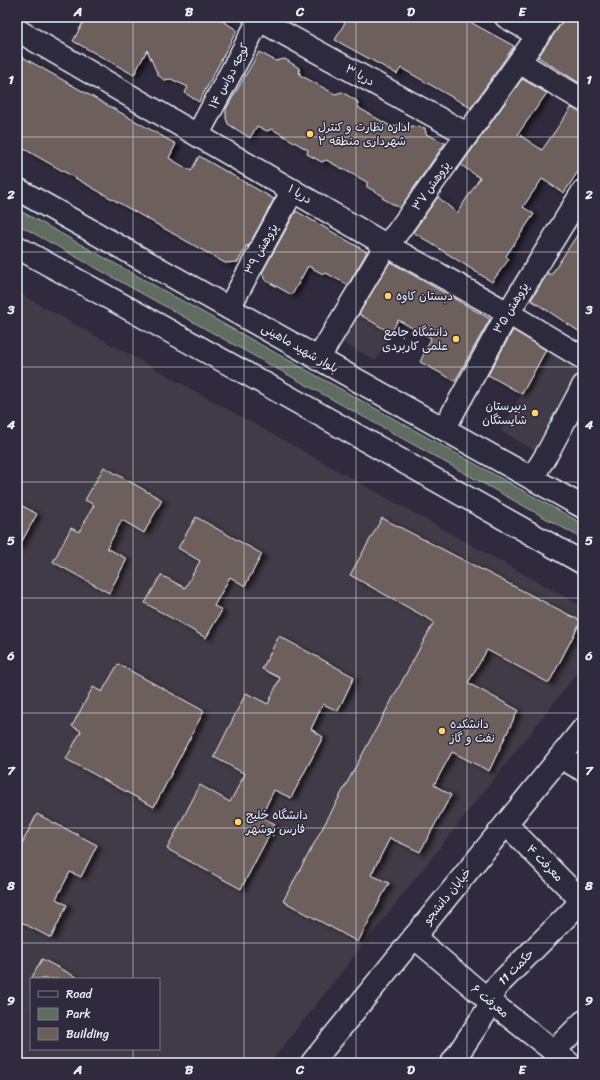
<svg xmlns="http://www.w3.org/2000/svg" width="600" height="1080" viewBox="0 0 600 1080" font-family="Sriracha,'Playpen Sans Arabic',sans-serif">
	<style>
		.built { fill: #413a46; fill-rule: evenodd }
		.green { fill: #616c61; stroke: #a4aeac }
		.building { fill: #6c5f5b; stroke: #e8f1f8; filter: url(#shadow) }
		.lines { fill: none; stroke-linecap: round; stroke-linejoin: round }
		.street-casing { stroke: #e8f1f8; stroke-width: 25 }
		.secondary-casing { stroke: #e8f1f8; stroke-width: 25 }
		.primary-casing { stroke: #e8f1f8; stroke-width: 25 }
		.street { stroke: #2f2a3d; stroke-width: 22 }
		.secondary { stroke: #2f2a3d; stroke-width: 22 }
		.primary { stroke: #2f2a3d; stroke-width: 22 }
		.grid { fill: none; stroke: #e8f1f8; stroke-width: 1; stroke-opacity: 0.55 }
		.poi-dot { fill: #ffd166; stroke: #2f2a3d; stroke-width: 1.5 }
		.labels { text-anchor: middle; stroke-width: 3; stroke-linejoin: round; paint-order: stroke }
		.street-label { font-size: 12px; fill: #e8f1f8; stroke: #2f2a3d }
		.poi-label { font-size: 12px; fill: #e8f1f8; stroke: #2f2a3d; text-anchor: start }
		.neatline { fill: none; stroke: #e8f1f8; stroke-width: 1.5 }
		.grid-label { font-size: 13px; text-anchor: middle; font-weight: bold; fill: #e8f1f8 }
	</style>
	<defs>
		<filter id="shadow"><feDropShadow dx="4.5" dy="2.5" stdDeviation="2" flood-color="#0009"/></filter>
	</defs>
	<rect width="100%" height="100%" fill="#2f2a3d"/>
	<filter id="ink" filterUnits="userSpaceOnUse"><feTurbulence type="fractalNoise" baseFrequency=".025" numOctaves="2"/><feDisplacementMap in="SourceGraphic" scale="8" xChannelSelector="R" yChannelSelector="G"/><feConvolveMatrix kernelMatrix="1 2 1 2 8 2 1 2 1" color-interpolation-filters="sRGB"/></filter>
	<g filter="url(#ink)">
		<g class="built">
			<polygon points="385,259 419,279 376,361 342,342"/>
			<path d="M17 292 583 607V666L270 1063H17ZM31 979H159V1049H31Z"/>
			<polygon points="547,348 583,369 537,452 501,431"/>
		</g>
		<polygon class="green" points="17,209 583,524 583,539 17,224"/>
		<g class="building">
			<polygon points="86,17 216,17 237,30 199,102 185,93 188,87 171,79 164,80 158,75 147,50 134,75 73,41"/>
			<polygon points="348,17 461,17 514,46 471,108 401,68 397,74 335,40"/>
			<polygon points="566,17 583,17 583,85 538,57"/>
			<polygon points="259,52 276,61 285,59 299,68 300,75 335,94 342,92 357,101 359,108 392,127 401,124 409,129 411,126 425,128 426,134 445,143 400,208 382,198 383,196 367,187 367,182 326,160 322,162 307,154 308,150 272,129 267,131 257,126 250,138 228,124 226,118 226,109"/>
			<polygon points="17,54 176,144 169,158 191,171 199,156 274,199 248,247 247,245 238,262 225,263 17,145"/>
			<polygon points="522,79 547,93 518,134 542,150 571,108 583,112 583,164 564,193 542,179 523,207 534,214 506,256 509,259 492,282 413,232 438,197 457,213 480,178 461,165"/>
			<polygon points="296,211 367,252 348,285 326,273 323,274 308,266 292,295 265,280 262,273"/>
			<polygon points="583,226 583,334 531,300 548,273 551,275"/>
			<polygon points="390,262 490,319 455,381 420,362 431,338 398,320 391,333 359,314"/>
			<polygon points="513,330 546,350 522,394 488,375"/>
			<polygon points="104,467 162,500 144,533 122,520 107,548 127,559 109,593 53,562 71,528 79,532 94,505 85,500"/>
			<polygon points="17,503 37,514 17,550"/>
			<polygon points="196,517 262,554 245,586 230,577 214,606 222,610 206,638 145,603 161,575 185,588 200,561 178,548"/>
			<polygon points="382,518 581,621 549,683 487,650 468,683 518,710 489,771 452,752 434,785 451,795 420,852 390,838 371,875 389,883 358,942 283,901 434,622 350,575"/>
			<polygon points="279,636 354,677 338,711 323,704 311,729 323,737 291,798 274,790 261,817 275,824 241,889 167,849 200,785 230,802 245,774 214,757 246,693 268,704 280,678 262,669"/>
			<polygon points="118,664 204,711 154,807 66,759 81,731 72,726 93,687 102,692"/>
			<polygon points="37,814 97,845 81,877 70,872 56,899 67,905 51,938 17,920 17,853"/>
			<polygon points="42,959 80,979 31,979"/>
		</g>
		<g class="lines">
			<defs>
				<g id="street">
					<polyline points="254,17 467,134"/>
					<polyline points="506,17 538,35"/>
					<polyline points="17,30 386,245 508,313 583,358"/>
					<polyline points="519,62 583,100"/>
					<polyline points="198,134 259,20 259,17"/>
					<polyline points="229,308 293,190"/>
					<polyline points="318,359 386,245 397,233 551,17"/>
					<polyline points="444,429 508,313 583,191"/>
					<polyline points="532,478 548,452 583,386"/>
					<polyline points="560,757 583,770"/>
					<polyline points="506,824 583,902"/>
					<polyline points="414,937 492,1003 569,1063"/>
					<polyline points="554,1051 583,1022"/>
					<polyline points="452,1063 492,1003 494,989 582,901"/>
				</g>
				<polyline id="secondary" points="312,1063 583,729"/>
				<g id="primary">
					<polyline points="17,189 583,507"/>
					<polyline points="17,247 269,386 583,563"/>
				</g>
			</defs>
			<use href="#street" class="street-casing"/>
			<use href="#secondary" class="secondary-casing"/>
			<use href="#primary" class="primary-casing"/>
			<use href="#street" class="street"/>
			<use href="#secondary" class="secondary"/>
			<use href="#primary" class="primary"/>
		</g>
	</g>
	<path class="grid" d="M133 17V979M244 17V1063M356 17V1063M467 17V1063M17 137H583M17 252H583M17 367H583M17 482H583M17 598H583M17 713H583M17 828H583M17 943H583M133 1049V1063"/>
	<g class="poi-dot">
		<circle cx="310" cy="134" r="4"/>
		<circle cx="388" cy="296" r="4"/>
		<circle cx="456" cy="339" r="4"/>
		<circle cx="535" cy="413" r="4"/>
		<circle cx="442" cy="731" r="4"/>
		<circle cx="238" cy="822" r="4"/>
	</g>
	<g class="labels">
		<g class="street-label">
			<text transform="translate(360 75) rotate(29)" y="4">دریا ۳</text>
			<text transform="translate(229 76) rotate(-62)" y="4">کوچه دواس ۱۴</text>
			<text transform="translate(431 186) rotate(-55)" y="4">پژوهش ۳۷</text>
			<text transform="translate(300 194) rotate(31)" y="4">دریا ۱</text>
			<text transform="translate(261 249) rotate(-61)" y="4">پژوهش ۳۹</text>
			<text transform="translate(511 308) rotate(-59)" y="4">پژوهش ۳۵</text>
			<text transform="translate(300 348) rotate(30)" y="4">بلوار شهید ماهینی</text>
			<text transform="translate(545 863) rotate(46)" y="4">معرفت ۴</text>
			<text transform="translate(447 896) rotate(-51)" y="4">خیابان دانشجو</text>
			<text transform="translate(516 967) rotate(-45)" y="4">حکمت 11</text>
			<text transform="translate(490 1001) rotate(39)" y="4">معرفت ۶</text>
		</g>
		<g class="poi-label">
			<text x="318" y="131">اداره‌ نظارت و کنترل<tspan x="318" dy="14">شهرداری منطقه ۲</tspan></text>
			<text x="396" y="300">دبستان کاوه</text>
			<text x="448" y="336" text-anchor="end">دانشگاه جامع<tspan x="448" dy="14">علمی کاربردی</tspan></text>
			<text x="527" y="410" text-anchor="end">دبیرستان<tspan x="527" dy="14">شایستگان</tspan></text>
			<text x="450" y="728">دانشکده<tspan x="450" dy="14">نفت و گاز</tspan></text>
			<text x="246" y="819">دانشگاه خلیج<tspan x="246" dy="14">فارس بوشهر</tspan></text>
		</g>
	</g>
	<rect width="600" height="1080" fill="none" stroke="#2f2a3d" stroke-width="44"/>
	<rect x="30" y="978" width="130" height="72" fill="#2f2a3d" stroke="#797a88"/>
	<rect x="38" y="991" width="20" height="6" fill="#2f2a3d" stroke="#797a88"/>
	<text x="66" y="998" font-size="12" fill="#e8f1f8">Road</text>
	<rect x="38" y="1008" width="20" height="12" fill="#616c61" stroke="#797a88"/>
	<text x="66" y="1018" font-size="12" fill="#e8f1f8">Park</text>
	<rect x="38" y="1028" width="20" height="12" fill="#6c5f5b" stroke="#797a88"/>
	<text x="66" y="1038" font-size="12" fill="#e8f1f8">Building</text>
	<rect x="22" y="22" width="556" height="1036" class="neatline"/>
	<g class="grid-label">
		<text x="78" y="16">A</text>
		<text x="189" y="16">B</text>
		<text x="300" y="16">C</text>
		<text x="411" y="16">D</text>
		<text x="522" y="16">E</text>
		<text x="11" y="84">1</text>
		<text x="589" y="84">1</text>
		<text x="11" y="199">2</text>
		<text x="589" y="199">2</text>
		<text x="11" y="314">3</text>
		<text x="589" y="314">3</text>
		<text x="11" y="429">4</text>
		<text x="589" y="429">4</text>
		<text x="11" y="545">5</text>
		<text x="589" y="545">5</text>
		<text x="11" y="660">6</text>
		<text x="589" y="660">6</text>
		<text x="11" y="775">7</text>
		<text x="589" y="775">7</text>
		<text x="11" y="890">8</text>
		<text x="589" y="890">8</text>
		<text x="11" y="1005">9</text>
		<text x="589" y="1005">9</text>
		<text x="78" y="1074">A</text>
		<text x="189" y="1074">B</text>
		<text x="300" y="1074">C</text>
		<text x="411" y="1074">D</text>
		<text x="522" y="1074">E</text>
	</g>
</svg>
